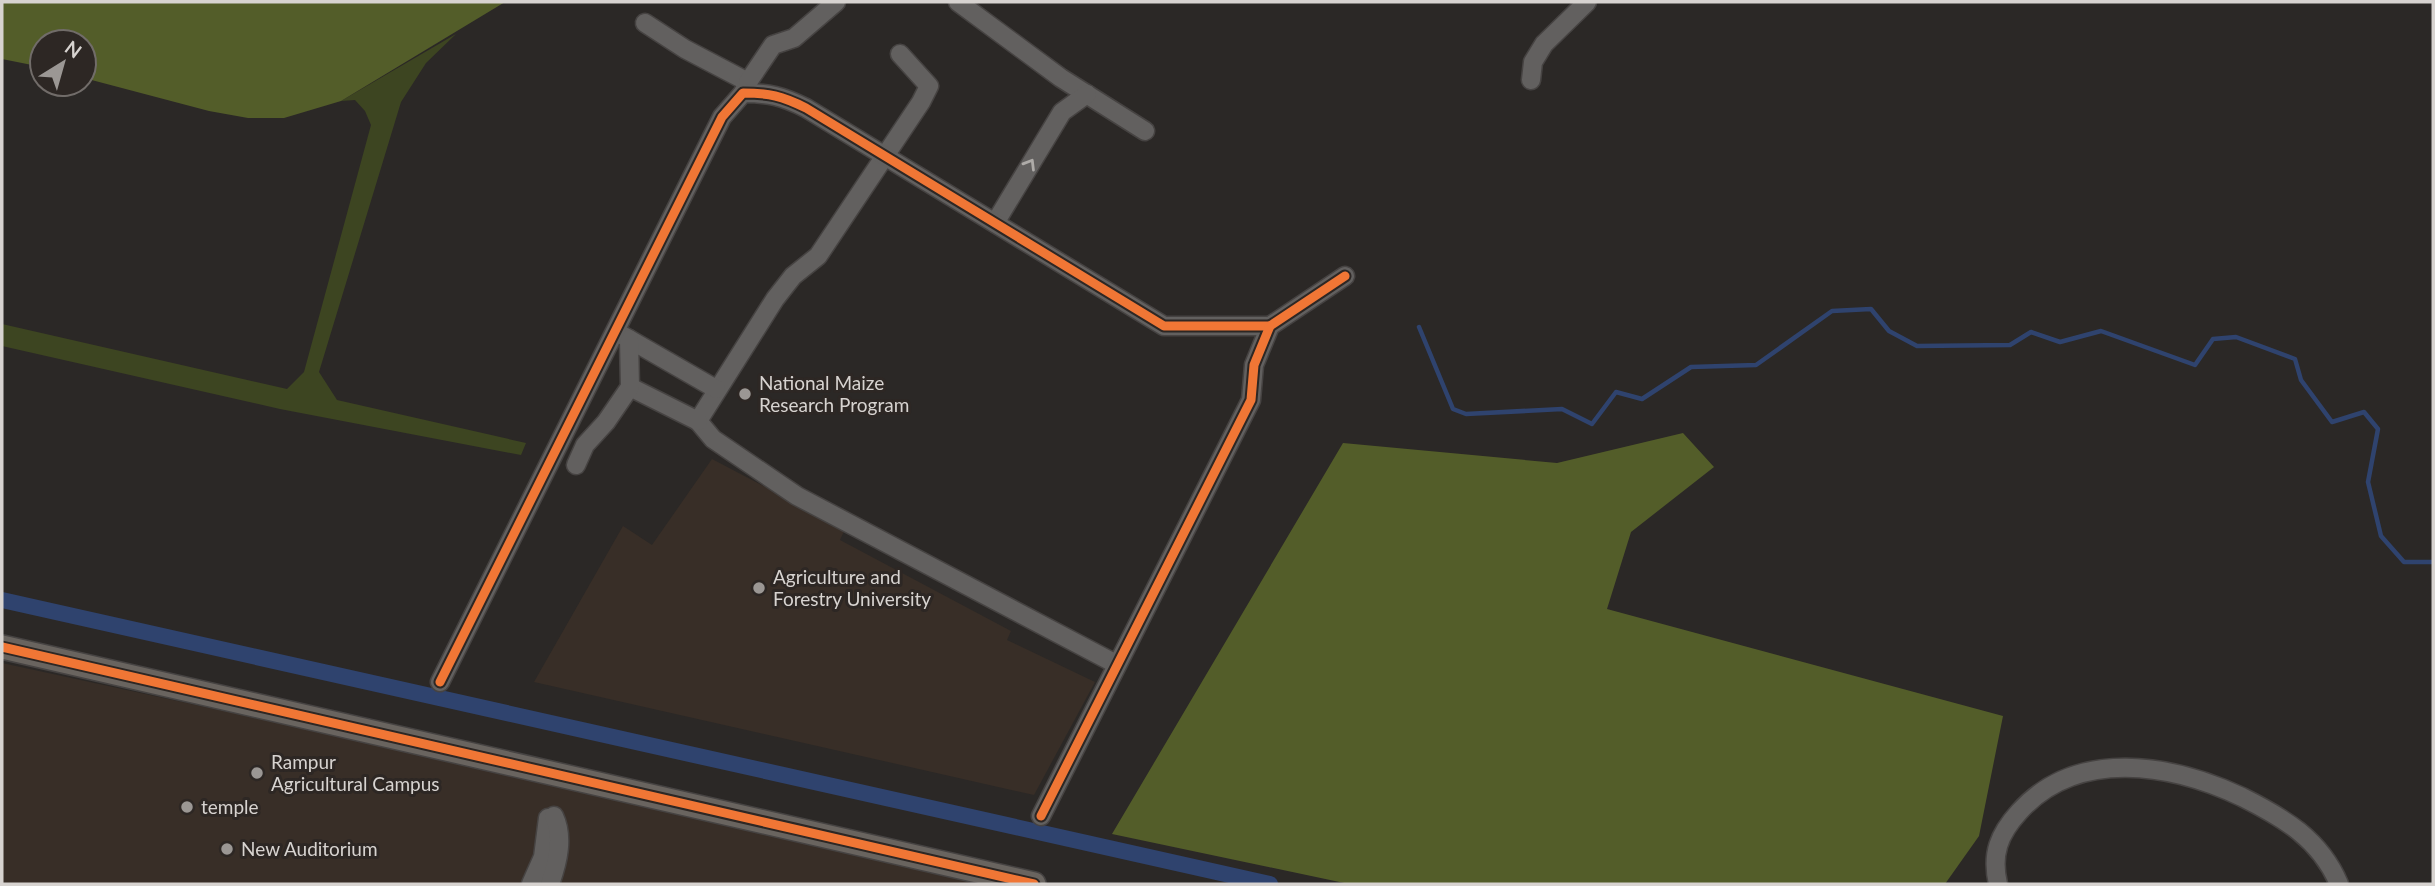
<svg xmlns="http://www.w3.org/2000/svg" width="2435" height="886" viewBox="0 0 2435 886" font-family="Lato,sans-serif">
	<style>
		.built { fill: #382e27 }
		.green { fill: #3d4521 }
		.forest { fill: #535d29 }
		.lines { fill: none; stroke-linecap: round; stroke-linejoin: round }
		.stream { stroke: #2f436e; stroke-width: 4.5 }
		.canal { stroke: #2f436e; stroke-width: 16 }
		.minor-casing { stroke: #464342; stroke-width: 21 }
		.major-casing { stroke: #464342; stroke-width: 26 }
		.minor { stroke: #62605f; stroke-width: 18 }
		.major { stroke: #69645f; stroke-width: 23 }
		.cycleway-casing { stroke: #2d2724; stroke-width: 13 }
		.cycleway { stroke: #f07635; stroke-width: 9 }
		.oneway { stroke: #aeaba8 }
		.poi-dot { fill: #9b9794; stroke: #2d2724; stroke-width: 2.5 }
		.labels { text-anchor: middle; stroke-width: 6; stroke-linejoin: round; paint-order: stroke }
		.poi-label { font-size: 19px; fill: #d7d3d0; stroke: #2d2724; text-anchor: start }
	</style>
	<rect width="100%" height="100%" fill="#2b2826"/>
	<g class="built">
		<polygon points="712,459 845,529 840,540 1011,631 1007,640 1095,682 1034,795 534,682 623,526 652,545"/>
		<polygon points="2,663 1021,884 2,884"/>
	</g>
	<polygon class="green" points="456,34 426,63 401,102 319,372 337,400 526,443 521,455 280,409 2,346 2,324 287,389 304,372 371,125 365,111 355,100 341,101"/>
	<g class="forest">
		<polygon points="2,2 505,2 341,101 284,118 248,118 209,111 84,78 84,42 42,42 42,67 2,59"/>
		<polygon points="1683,433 1714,467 1631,532 1607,609 2003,716 1979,836 1945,884 1349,884 1112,834 1343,443 1557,463"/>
	</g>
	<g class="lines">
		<polyline class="stream" points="1419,327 1453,409 1466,414 1562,409 1592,424 1616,392 1642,399 1691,367 1756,365 1832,311 1871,309 1889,331 1917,346 2010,345 2031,332 2060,342 2101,331 2195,365 2213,339 2236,337 2295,359 2301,380 2332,422 2364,412 2378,429 2368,482 2381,536 2404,562 2433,562"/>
		<polyline class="canal" points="2,600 1270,884"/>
		<defs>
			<g id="minor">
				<polyline points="958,2 1061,78 1145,131"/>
				<polyline points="645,23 685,49 748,82 743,93"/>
				<polyline points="900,54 929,86 921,102 818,256 793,276 775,299 698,421 713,439 797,496 1116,664"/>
				<polyline points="1531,80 1533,62 1544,44 1587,2"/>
				<polyline points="748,82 773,45 794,38 836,2"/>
				<polyline points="995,223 1062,112 1087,94"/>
				<polyline points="622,335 716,389"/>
				<polyline points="630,387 698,421"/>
				<polyline points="576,465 585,445 606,422 630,387 629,339"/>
				<path d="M440 682 722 117 743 93C769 93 782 96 806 108L1164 326H1270"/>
				<polyline points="1041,816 1251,400 1254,365 1270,326 1345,276"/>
				<polyline points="531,884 543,857 548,818"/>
				<path d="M550 884C558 862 564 837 554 816"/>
				<path d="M1998 884C1991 854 1999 834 2019 812 2077 747 2172 764 2242 797 2284 818 2320 839 2339 884"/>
			</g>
			<polyline id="major" points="2,647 1034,884"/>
		</defs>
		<use href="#minor" class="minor-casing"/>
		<use href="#major" class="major-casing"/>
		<use href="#minor" class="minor"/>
		<use href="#major" class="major"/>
		<defs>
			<g id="cycleway">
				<polyline points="2,647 1034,884"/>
				<path d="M440 682 722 117 743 93C769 93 782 96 806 108L1164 326H1270"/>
				<polyline points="1041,816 1251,400 1254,365 1270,326 1345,276"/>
			</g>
		</defs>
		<use href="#cycleway" class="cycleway-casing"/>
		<use href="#cycleway" class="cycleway"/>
	</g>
	<defs><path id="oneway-chevron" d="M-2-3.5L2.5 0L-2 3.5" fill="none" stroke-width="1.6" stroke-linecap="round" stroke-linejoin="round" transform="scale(1.75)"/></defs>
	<use class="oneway" href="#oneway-chevron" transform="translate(1030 164) rotate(-59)"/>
	<g class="poi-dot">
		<circle cx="745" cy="394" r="7"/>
		<circle cx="759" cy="588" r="7"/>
		<circle cx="257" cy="773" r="7"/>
		<circle cx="187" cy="807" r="7"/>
		<circle cx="227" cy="849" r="7"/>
	</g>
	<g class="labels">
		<g class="poi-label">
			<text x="759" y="390">National Maize<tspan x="759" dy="22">Research Program</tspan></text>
			<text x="773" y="584">Agriculture and<tspan x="773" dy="22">Forestry University</tspan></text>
			<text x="271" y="769">Rampur<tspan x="271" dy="22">Agricultural Campus</tspan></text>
			<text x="201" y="814">temple</text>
			<text x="241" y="856">New Auditorium</text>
		</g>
	</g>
	<rect width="2435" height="886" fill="none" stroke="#d7d3d0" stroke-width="7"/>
	<g transform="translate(63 63) rotate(37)"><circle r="33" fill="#2d2724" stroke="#716c69" stroke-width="2"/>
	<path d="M0-5L12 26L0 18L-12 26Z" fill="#9b9794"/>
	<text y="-10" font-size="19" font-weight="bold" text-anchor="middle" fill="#d7d3d0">N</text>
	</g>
</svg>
